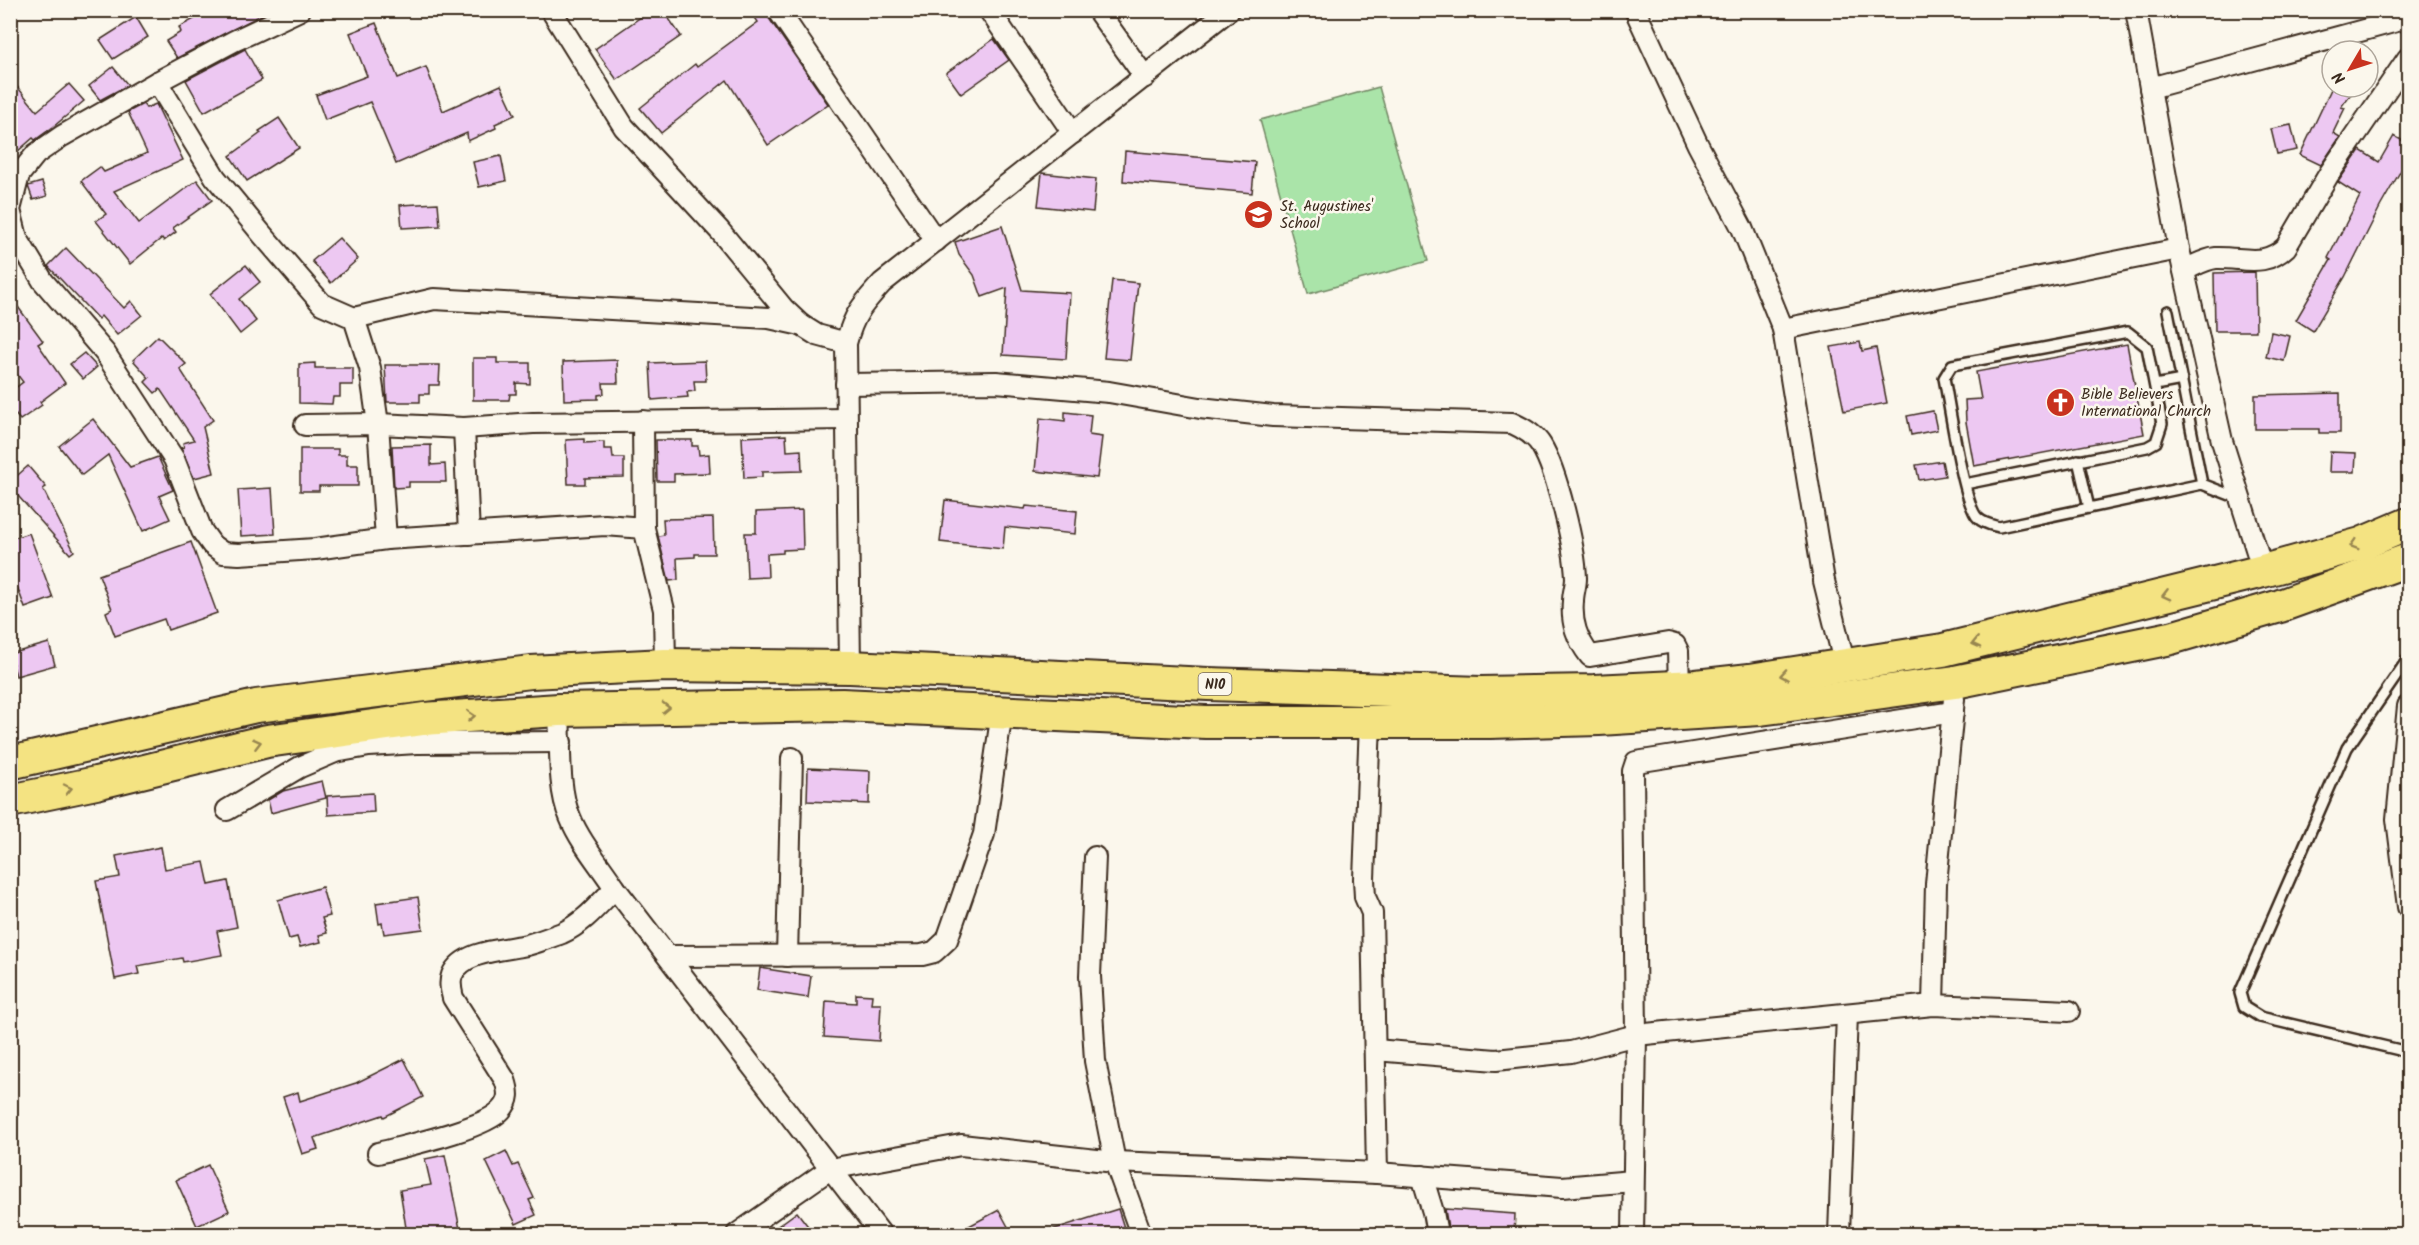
<svg xmlns="http://www.w3.org/2000/svg" width="2419" height="1245" viewBox="0 0 2419 1245" font-family="Kalam,sans-serif">
	<style>
		.green { fill: #aae4a9; stroke: #728764; stroke-width: 1.5 }
		.building { fill: #edc8f2; stroke: #3b2a1e; stroke-width: 1.5 }
		.lines { fill: none; stroke-linecap: round; stroke-linejoin: round }
		.lane-casing { stroke: #3b2a1e; stroke-width: 14 }
		.street-casing { stroke: #3b2a1e; stroke-width: 24 }
		.primary-casing { stroke: #3b2a1e; stroke-width: 36 }
		.lane { stroke: #fbf7ec; stroke-width: 9 }
		.street { stroke: #fbf7ec; stroke-width: 20 }
		.primary { stroke: #f4e382; stroke-width: 32 }
		.oneway { stroke: #988650 }
		.labels { text-anchor: middle; stroke-width: 5; stroke-linejoin: round; paint-order: stroke }
		.shield { fill: #fbf7ec; stroke: #75685c; stroke-width: 1.5 }
		.shield-label { font-size: 14px; font-weight: bold; fill: #3b2a1e }
		.poi-label { font-size: 15px; fill: #3b2a1e; stroke: #fbf7ec; text-anchor: start }
	</style>
	<rect width="100%" height="100%" fill="#fbf7ec"/>
	<filter id="ink" filterUnits="userSpaceOnUse"><feTurbulence type="fractalNoise" baseFrequency=".0167" numOctaves="2"/><feDisplacementMap in="SourceGraphic" scale="12" xChannelSelector="R" yChannelSelector="G"/><feConvolveMatrix kernelMatrix="1 2 1 2 8 2 1 2 1" color-interpolation-filters="sRGB"/></filter>
	<g filter="url(#ink)">
		<polygon class="green" points="1379,87 1428,261 1308,294 1260,120"/>
		<g class="building">
			<polygon points="211,10 271,10 177,58 166,41 181,32 179,27"/>
			<polygon points="651,10 663,10 681,36 617,80 595,49"/>
			<polygon points="750,10 766,10 768,17 828,104 768,145 727,80 661,133 640,108 695,64 697,67 758,22"/>
			<polygon points="136,17 148,37 113,59 100,40"/>
			<polygon points="376,23 398,78 426,67 443,111 501,85 515,115 495,124 496,128 468,141 467,133 396,164 370,102 325,120 316,95 367,76 350,33"/>
			<polygon points="994,39 1009,60 961,94 946,73"/>
			<polygon points="245,49 262,80 204,112 186,80"/>
			<polygon points="113,67 128,85 100,100 89,86"/>
			<polygon points="10,78 37,111 69,84 84,101 53,127 35,140 33,138 10,158"/>
			<polygon points="2332,87 2356,87 2341,107 2345,108 2333,133 2340,137 2321,165 2300,155"/>
			<polygon points="143,104 146,108 156,104 183,160 114,191 139,223 197,180 212,200 173,228 176,232 164,241 162,238 130,264 96,221 106,214 81,181 100,167 104,172 147,153 128,112"/>
			<polygon points="279,118 299,148 247,181 230,156 261,133 259,131"/>
			<polygon points="2291,125 2297,150 2277,154 2271,129"/>
			<polygon points="2394,136 2409,144 2409,156 2380,207 2345,277 2313,331 2296,320 2331,260 2328,258 2360,196 2338,182 2360,150 2379,162"/>
			<polygon points="1125,151 1255,162 1252,193 1123,181"/>
			<polygon points="501,156 506,181 479,187 473,162"/>
			<polygon points="1042,173 1096,179 1093,212 1038,206"/>
			<polygon points="42,182 47,196 33,200 28,186"/>
			<polygon points="438,203 440,226 402,228 400,205"/>
			<polygon points="1002,226 1022,290 1070,293 1066,359 1003,355 1007,288 982,297 974,275 959,255 955,242"/>
			<polygon points="339,238 358,259 331,283 312,261"/>
			<polygon points="66,248 124,308 131,301 142,315 117,335 101,316 98,319 48,266"/>
			<polygon points="246,265 260,282 239,299 256,321 240,334 210,294"/>
			<polygon points="2255,272 2256,331 2215,331 2214,273"/>
			<polygon points="1112,280 1138,283 1130,360 1104,358"/>
			<polygon points="10,296 43,341 38,344 65,383 40,402 42,405 20,420 10,408 10,392 23,382 10,365"/>
			<polygon points="2271,332 2290,336 2284,361 2266,357"/>
			<polygon points="158,336 186,364 180,369 213,420 203,427 214,473 194,478 181,448 184,447 183,443 194,440 160,389 155,393 145,382 149,378 133,360"/>
			<polygon points="1860,342 1862,351 1876,348 1887,403 1844,411 1831,347"/>
			<polygon points="2127,344 2144,434 1974,466 1966,422 1965,400 1981,399 1976,372"/>
			<polygon points="84,353 97,367 83,379 70,364"/>
			<polygon points="473,358 497,358 497,363 530,363 530,384 516,383 516,394 510,394 509,400 473,400"/>
			<polygon points="617,360 618,383 603,383 604,394 598,395 598,399 564,400 563,362"/>
			<polygon points="705,361 706,381 694,381 695,391 687,392 688,397 652,400 650,363"/>
			<polygon points="315,363 315,368 353,368 353,385 340,385 340,397 333,397 332,404 299,403 299,364"/>
			<polygon points="385,365 440,365 439,385 429,385 429,394 420,394 420,402 387,402"/>
			<polygon points="2340,393 2340,433 2319,433 2319,429 2255,429 2255,395"/>
			<polygon points="1933,411 1937,430 1911,435 1907,416"/>
			<polygon points="1065,412 1091,415 1089,435 1102,437 1097,478 1035,471 1040,418 1065,421"/>
			<polygon points="93,419 130,467 158,457 173,490 159,496 170,519 143,531 108,455 82,475 59,446"/>
			<polygon points="786,435 787,451 801,450 802,471 762,472 762,477 744,478 742,437"/>
			<polygon points="584,439 584,443 604,442 604,449 612,449 613,458 624,458 624,477 585,478 585,484 568,484 566,440"/>
			<polygon points="656,440 692,440 692,446 698,446 699,455 709,454 710,473 674,474 674,481 657,481"/>
			<polygon points="431,445 431,465 445,464 446,482 409,482 409,487 394,488 392,446"/>
			<polygon points="300,449 338,449 338,455 347,455 347,465 358,465 358,486 319,486 319,491 300,491"/>
			<polygon points="2330,452 2356,453 2355,472 2329,472"/>
			<polygon points="1942,461 1945,476 1919,480 1916,465"/>
			<polygon points="28,466 46,487 43,489 74,551 70,554 10,487 10,482"/>
			<polygon points="272,488 275,534 241,536 238,490"/>
			<polygon points="945,500 1025,509 1026,506 1077,511 1075,534 1005,527 1003,549 940,542"/>
			<polygon points="802,510 803,549 783,550 783,553 767,554 768,577 747,578 745,533 756,533 756,512"/>
			<polygon points="713,518 714,554 695,554 695,557 677,558 678,580 669,581 658,536 664,535 663,519"/>
			<polygon points="29,533 53,598 25,608 10,567 10,539"/>
			<polygon points="191,542 217,613 168,630 164,619 115,636 106,612 112,609 99,575"/>
			<polygon points="49,643 55,665 16,676 10,654"/>
			<polygon points="808,768 870,771 869,804 807,801"/>
			<polygon points="322,781 326,798 271,813 268,800 283,791"/>
			<polygon points="373,793 374,812 328,815 327,796"/>
			<polygon points="161,847 165,869 204,862 209,885 228,881 237,927 217,931 222,955 183,962 182,958 137,966 139,974 115,979 96,881 120,877 116,856"/>
			<polygon points="322,887 330,916 322,918 327,933 319,935 321,942 300,947 297,937 289,939 278,900"/>
			<polygon points="418,897 423,929 384,934 382,923 379,924 376,903"/>
			<polygon points="760,968 811,976 808,998 757,990"/>
			<polygon points="856,994 872,995 871,1004 881,1004 879,1041 824,1037 826,1001 856,1003"/>
			<polygon points="404,1059 423,1097 384,1117 383,1115 314,1138 318,1149 302,1154 283,1097 298,1092 300,1101 356,1083"/>
			<polygon points="506,1151 513,1166 518,1164 534,1198 529,1200 536,1215 516,1224 486,1161"/>
			<polygon points="445,1155 461,1234 407,1234 400,1190 431,1185 425,1159"/>
			<polygon points="208,1165 229,1211 197,1226 176,1180"/>
			<polygon points="1118,1209 1126,1234 1048,1234 1048,1231"/>
			<polygon points="1445,1209 1515,1214 1514,1234 1449,1234"/>
			<polygon points="999,1210 1012,1234 954,1234"/>
			<polygon points="797,1212 814,1234 767,1234"/>
		</g>
		<g class="lines">
			<defs>
				<g id="lane">
					<polyline points="2168,311 2202,484"/>
					<polyline points="2155,385 2182,380"/>
					<polyline points="2078,460 2089,508"/>
					<path d="M1965 484 2147 447 2156 442 2162 424 2147 347 2128 332 1952 365 1944 378C1949 402 1964 507 1978 518 1984 524 1992 525 1999 527L2202 484 2238 498"/>
					<polyline points="2408,659 2347,748 2240,993 2244,1007 2260,1017 2408,1052"/>
				</g>
				<g id="street">
					<polyline points="300,10 234,41 157,82 62,136 36,154 19,175 10,210 17,238 43,281 105,353 174,459 202,531 212,545 223,553 239,554 315,549 386,539 605,525 644,528"/>
					<polyline points="551,10 624,127 720,231 784,309 801,325 817,335 846,343"/>
					<polyline points="778,10 936,241"/>
					<polyline points="989,10 1073,133"/>
					<polyline points="1097,10 1145,77"/>
					<polyline points="1635,10 1698,145 1742,228 1783,329 1824,581 1845,666"/>
					<polyline points="2136,10 2179,249 2222,441 2263,571"/>
					<polyline points="157,82 215,177 261,233 322,304 354,318 370,368 378,424 386,539"/>
					<polyline points="2150,88 2408,18"/>
					<path d="M2184 270C2194 266 2205 259 2216 258 2243 257 2264 268 2286 247L2329 174 2408 58"/>
					<polyline points="354,318 434,299 769,318 801,325"/>
					<polyline points="1783,329 2179,249"/>
					<path d="M846 384 996 382 1109 392 1200 408 1273 416 1512 423C1523 428 1534 434 1541 445 1557 471 1575 547 1576 578 1576 586 1573 593 1573 601 1571 623 1577 639 1590 656L1668 643 1675 645 1678 651 1679 687"/>
					<polyline points="643,421 644,528 664,610 665,665"/>
					<polyline points="305,425 378,424 464,428 533,423 846,419"/>
					<polyline points="464,428 469,534"/>
					<path d="M850 667 846 343C854 314 862 305 882 283L1229 10"/>
					<polyline points="2408,706 2397,819 2408,907"/>
					<path d="M559 710C561 742 557 788 570 817 580 842 600 865 615 888L881 1234"/>
					<polyline points="1370,722 1364,879 1365,897 1372,913 1377,1173"/>
					<polyline points="227,810 300,767 335,752 369,746 417,743 561,742"/>
					<polyline points="1095,857 1090,976 1095,1061 1115,1162 1141,1234"/>
					<polyline points="668,956 922,955 934,952 947,940 984,834 1002,712"/>
					<polyline points="787,956 792,758"/>
					<polyline points="1933,1005 1936,884 1954,699"/>
					<polyline points="1375,1050 1496,1060 1571,1052 1636,1035 1933,1005 2069,1011"/>
					<path d="M378 1153C405 1146 484 1129 501 1110 510 1100 509 1092 505 1080L453 998C451 990 449 983 452 975 463 950 505 950 527 945 539 942 551 937 562 933 584 923 599 904 615 888"/>
					<polyline points="1422,1176 1433,1212 1437,1234"/>
					<polyline points="737,1234 830,1169 961,1145 1115,1162 1377,1173 1562,1187 1633,1181"/>
					<polyline points="1633,1234 1636,1035 1633,771 1636,762 1953,712"/>
					<polyline points="1839,1234 1847,1014"/>
				</g>
				<g id="primary">
					<polyline points="10,763 256,706 531,672 665,665 850,667 1208,684 1481,693 1594,691 1696,686 1750,680 1943,650 2263,571 2361,544 2408,524"/>
					<polyline points="10,801 96,783 267,741 423,719 559,710 842,705 1206,722 1490,722 1599,719 1760,709 1955,682 2171,638 2280,606 2408,560"/>
				</g>
			</defs>
			<use href="#lane" class="lane-casing"/>
			<use href="#street" class="street-casing"/>
			<use href="#primary" class="primary-casing"/>
			<use href="#lane" class="lane"/>
			<use href="#street" class="street"/>
			<use href="#primary" class="primary"/>
		</g>
		<defs><path id="oneway-chevron" d="M-2-3.5L2.5 0L-2 3.5" fill="none" stroke-width="1.6" stroke-linecap="round" stroke-linejoin="round" transform="scale(1.5)"/></defs>
		<g class="oneway">
			<use href="#oneway-chevron" transform="translate(2354 545) rotate(163)"/>
			<use href="#oneway-chevron" transform="translate(2166 595) rotate(166)"/>
			<use href="#oneway-chevron" transform="translate(1976 643) rotate(167)"/>
			<use href="#oneway-chevron" transform="translate(1784 675) rotate(171)"/>
			<use href="#oneway-chevron" transform="translate(666 708) rotate(-1)"/>
			<use href="#oneway-chevron" transform="translate(471 716) rotate(-4)"/>
			<use href="#oneway-chevron" transform="translate(257 743) rotate(-14)"/>
			<use href="#oneway-chevron" transform="translate(68 789) rotate(-12)"/>
		</g>
	</g>
	<defs>
		<symbol id="school-disc" viewBox="-11 -11 22 22"><circle r="9.5" fill="#c8321e" stroke="#fbf7ec"/><path d="M0-5L7-2L0 1L-7-2ZM-4 1L0 2.5L4 1V4Q0 6-4 4Z" fill="#fff"/></symbol>
		<symbol id="church-disc" viewBox="-11 -11 22 22"><circle r="9.5" fill="#c8321e" stroke="#fbf7ec"/><path d="M-1.2-6h2.4v3.5h3.3v2.4h-3.3V6h-2.4V-.1h-3.3v-2.4h3.3Z" fill="#fff"/></symbol>
	</defs>
	<g fill-rule="evenodd">
		<use href="#school-disc" x="1242" y="198" width="33" height="33"/>
		<use href="#church-disc" x="2044" y="386" width="33" height="33"/>
	</g>
	<g class="labels">
		<rect class="shield" x="1198.5" y="673" width="33" height="22" rx="4.5"/>
		<g class="shield-label">
			<text x="1215" y="689">N10</text>
		</g>
		<g class="poi-label">
			<text x="1280" y="211">St. Augustines'<tspan x="1280" dy="17">School</tspan></text>
			<text x="2081" y="399">Bible Believers<tspan x="2081" dy="17">International Church</tspan></text>
		</g>
	</g>
	<rect width="2419" height="1245" fill="none" stroke="#fbf7ec" stroke-width="36"/>
	<rect x="18" y="18" width="2383" height="1209" fill="none" stroke="#3b2a1e" stroke-width="2" filter="url(#ink)"/>
	<g transform="translate(2350 69) rotate(231)"><circle r="28" fill="#fbf7ec" stroke="#aea59a" stroke-width="1.5"/>
	<path d="M0-4.5L10 22L0 15L-10 22Z" fill="#c8321e"/>
	<text y="-9" font-size="16" font-weight="bold" text-anchor="middle" fill="#3b2a1e">N</text>
	</g>
</svg>
